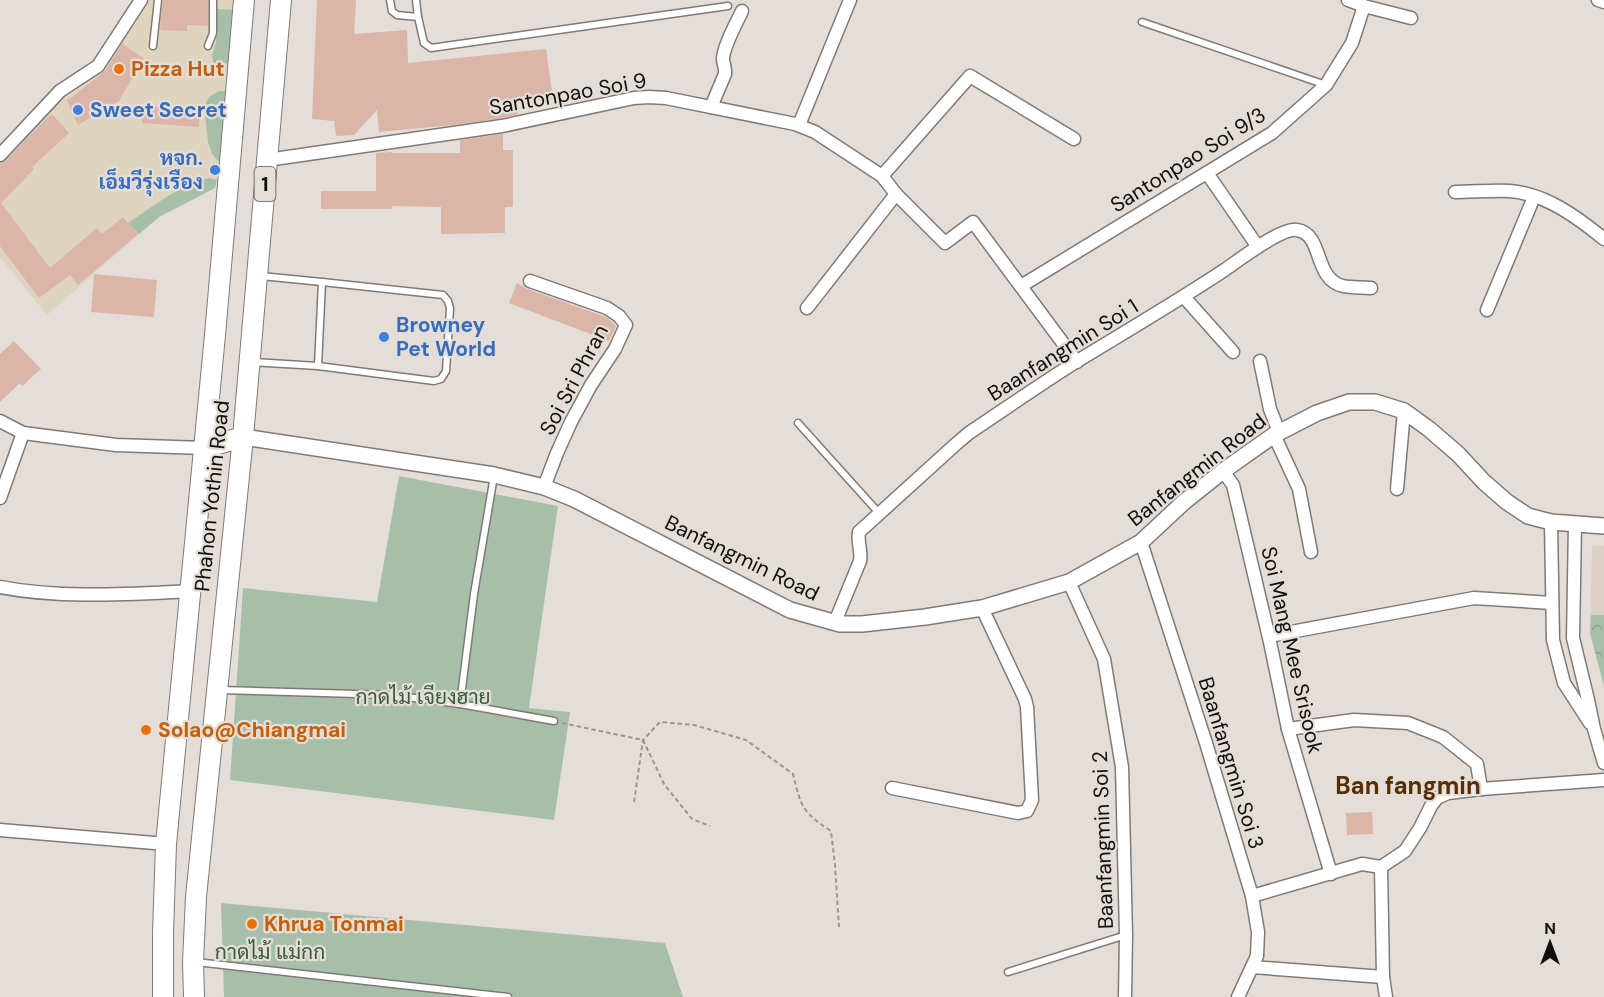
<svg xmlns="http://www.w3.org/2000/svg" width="1604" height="997" viewBox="0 0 1604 997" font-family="'DM Sans',Sarabun,sans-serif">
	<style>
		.commercial { fill: #ded4c0 }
		.built { fill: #ddd0c5 }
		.green { fill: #a7bfa8 }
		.park { fill: url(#park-crowns) }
		.building { fill: #dab5a8 }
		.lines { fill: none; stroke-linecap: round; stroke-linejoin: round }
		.service-casing { stroke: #807a75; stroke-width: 9 }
		.minor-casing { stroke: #807a75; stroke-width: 15 }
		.tertiary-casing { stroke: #807a75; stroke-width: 18 }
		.primary-casing { stroke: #807a75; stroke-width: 22 }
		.path { stroke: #9a9591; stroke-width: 2; stroke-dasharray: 4.5 3; stroke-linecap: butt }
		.service { stroke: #fff; stroke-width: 6 }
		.minor { stroke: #fff; stroke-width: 12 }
		.tertiary { stroke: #fff; stroke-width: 15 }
		.primary { stroke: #fff; stroke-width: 20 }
		.food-dot { fill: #e8710a; stroke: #e5ded8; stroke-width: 2 }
		.shop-dot { fill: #3f7fe0; stroke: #e5ded8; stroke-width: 2 }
		.labels { text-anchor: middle; stroke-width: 4.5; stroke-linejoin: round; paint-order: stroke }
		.shield { fill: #e5ded8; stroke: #514d4a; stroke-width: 1.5 }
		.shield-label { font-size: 20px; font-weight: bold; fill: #110f0d }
		.food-label { font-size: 21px; font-weight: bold; fill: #c56008; stroke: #e5ded8; text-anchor: start }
		.street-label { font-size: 21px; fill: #110f0d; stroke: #e5ded8 }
		.shop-label { font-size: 21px; font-weight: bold; fill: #366cbe; stroke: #e5ded8; text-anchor: start }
		.park-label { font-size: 21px; fill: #365f39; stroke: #e5ded8 }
		.quarter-label { font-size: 24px; font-weight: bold; fill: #562f00; stroke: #e5ded8 }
	</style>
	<defs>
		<pattern id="park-crowns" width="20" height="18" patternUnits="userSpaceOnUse" patternTransform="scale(1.5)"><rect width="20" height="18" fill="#a7bfa8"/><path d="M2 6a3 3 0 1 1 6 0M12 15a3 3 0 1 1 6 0" fill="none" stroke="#8fa38f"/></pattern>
	</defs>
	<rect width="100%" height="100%" fill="#e5ded8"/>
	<polygon class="commercial" points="148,0 234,0 232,49 221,161 215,188 159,217 47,315 0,257 0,161 51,108 91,80 132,19"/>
	<polygon class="built" points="1592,545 1604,546 1604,686 1590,633"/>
	<g class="green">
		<path d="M217 9 234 10C233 29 237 54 222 70L215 67 212 56 216 43Z"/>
		<polygon points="219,91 228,91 221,164 212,154 208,142 204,106 209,97"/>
		<path d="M209 178 217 180 215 188 159 217 139 234 128 223C154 206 179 185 209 178Z"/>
		<polygon points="399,476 558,506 529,708 570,712 554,820 230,780 243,588 377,602"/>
		<polygon points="221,903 665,943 683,997 224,997"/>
	</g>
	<polygon class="park" points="1591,615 1604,615 1604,686 1590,633"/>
	<g class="building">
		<polygon points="163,0 208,0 208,26 187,25 187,31 160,30"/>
		<polygon points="317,0 356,0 354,34 407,30 408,63 546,49 553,99 517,103 518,114 501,118 454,125 379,132 377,110 354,135 336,136 334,121 312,119"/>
		<polygon points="122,44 144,58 119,101 78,125 67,101 105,71"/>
		<polygon points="143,106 200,110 199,127 142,123"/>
		<polygon points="52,114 69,133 32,167 34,169 1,203 50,268 97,228 102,234 123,217 138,234 78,285 70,275 39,298 0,246 0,163 6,161 33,132"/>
		<polygon points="503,134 503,150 513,150 513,207 505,207 505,233 441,234 441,207 392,206 392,209 321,209 321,191 376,191 376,153 392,152 392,153 460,153 460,140"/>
		<polygon points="94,274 157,280 154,317 91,312"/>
		<polygon points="517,283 527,289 606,317 616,326 609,341 509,303"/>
		<polygon points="14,341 41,369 22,386 20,383 0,402 0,354"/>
		<polygon points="1372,812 1373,834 1347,835 1346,813"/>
	</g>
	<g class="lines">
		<defs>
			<g id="service">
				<polyline points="390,0 392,11 397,15 418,17 424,43 431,48 728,6"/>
				<polyline points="416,0 418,17"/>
				<polyline points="1142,22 1326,85"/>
				<polyline points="153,46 158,0"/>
				<polyline points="208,46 213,33 213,0"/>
				<polyline points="252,362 318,366 322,282 261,276"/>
				<polyline points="318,366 434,381 441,379 446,371 450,308 448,301 443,295 322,282"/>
				<polyline points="798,423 879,513"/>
				<polyline points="220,690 392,695 460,704 554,721"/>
				<polyline points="460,704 474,594 494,476"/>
				<polyline points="196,962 508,997"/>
				<polyline points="1008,972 1126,935"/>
			</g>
			<g id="minor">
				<polyline points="1348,0 1364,6 1411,18"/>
				<polyline points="1598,0 1604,2"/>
				<path d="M711 107 725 74C726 68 723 64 723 59 723 47 737 22 742 11"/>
				<polyline points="799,125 850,0"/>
				<polyline points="0,155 60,91 98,66 141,0"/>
				<polyline points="267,160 502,126 634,98 649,97 666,98 795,124 815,132 882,176 896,194 945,243 973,222 1077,362"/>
				<polyline points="1207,173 1258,247"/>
				<polyline points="882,176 970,76 1074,139"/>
				<path d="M1455 192C1473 192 1492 190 1510 191 1546 194 1577 217 1604 239"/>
				<polyline points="530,281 607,308 619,316 626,325 615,349 591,385 571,422 557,453 544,487"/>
				<polyline points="1021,286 1272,133 1326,85 1352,43 1364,6"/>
				<polyline points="1184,297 1233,352"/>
				<polyline points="807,308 896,194"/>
				<polyline points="1487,310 1534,197"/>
				<polyline points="1260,361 1270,409 1279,432"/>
				<polyline points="0,421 23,433 116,445 204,448"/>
				<polyline points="1274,435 1299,489 1311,552"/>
				<polyline points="1223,471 1233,485 1270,642 1288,729 1331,874"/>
				<polyline points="1397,489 1404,411"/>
				<polyline points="0,498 23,433"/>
				<polyline points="1551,522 1553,640 1564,683 1590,723"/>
				<polyline points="1575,524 1573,638 1588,700 1594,729 1604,763"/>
				<polyline points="1141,542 1206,743 1252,896 1258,932 1257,956 1238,997"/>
				<polyline points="1069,582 1104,659 1122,767 1126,935 1125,997"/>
				<path d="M0 587C62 599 128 594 191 591"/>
				<path d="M835 622 860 561C862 551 857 542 859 532L956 444 969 433C1005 409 1042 383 1079 360 1128 330 1178 301 1226 269 1239 260 1282 227 1297 230 1324 234 1313 279 1343 286 1352 288 1362 287 1371 288"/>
				<polyline points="1269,636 1474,598 1552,603"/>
				<polyline points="1288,729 1354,720 1408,723 1443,737 1477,764 1481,789"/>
				<polyline points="892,788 1018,813 1027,811 1032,800 1027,707 1025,699 982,608"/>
				<polyline points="0,830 166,844"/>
				<polyline points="1252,896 1362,864 1381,867"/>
				<polyline points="1252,967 1383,977"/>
				<polyline points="1386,997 1383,977 1381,867 1405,851 1420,828 1431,806 1437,798 1448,793 1481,789 1604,780"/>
			</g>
			<polyline id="tertiary" points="243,437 494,475 544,487 574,499 790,610 840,624 862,624 925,617 982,608 1069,582 1141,542 1184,502 1223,471 1274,435 1317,413 1349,402 1375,402 1404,411 1429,429 1458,454 1484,482 1507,502 1528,516 1551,522 1604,526"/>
			<g id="primary">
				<polyline points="204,448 243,437"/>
				<polyline points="163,997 163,933 166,844 215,335 244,0"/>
				<polyline points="194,997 193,962 196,897 243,437 281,0"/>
			</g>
		</defs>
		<use href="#service" class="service-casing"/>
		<use href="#minor" class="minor-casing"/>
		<use href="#tertiary" class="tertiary-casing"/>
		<use href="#primary" class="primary-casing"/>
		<g class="path">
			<polyline points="562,723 643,740 664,784 692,819 710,826"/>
			<path d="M634 802 643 740 660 722 694 725 746 740 793 774C801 807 802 812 831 831L835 865 839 927"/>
		</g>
		<use href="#service" class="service"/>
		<use href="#minor" class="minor"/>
		<use href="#tertiary" class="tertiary"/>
		<use href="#primary" class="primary"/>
	</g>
	<g class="food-dot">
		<circle cx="119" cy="69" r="6"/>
		<circle cx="146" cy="730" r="6"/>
		<circle cx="252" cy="924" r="6"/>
	</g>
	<g class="shop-dot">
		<circle cx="78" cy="110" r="6"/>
		<circle cx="215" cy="170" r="6"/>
		<circle cx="384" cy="337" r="6"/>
	</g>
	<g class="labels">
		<rect class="shield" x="254.5" y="167" width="21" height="34" rx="4.5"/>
		<g class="shield-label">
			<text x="265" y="191">1</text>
		</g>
		<g class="food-label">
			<text x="131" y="76">Pizza Hut</text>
			<text x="158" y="737">Solao@Chiangmai</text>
			<text x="264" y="931">Khrua Tonmai</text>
		</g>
		<g class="street-label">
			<text transform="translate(568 94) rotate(-10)" y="7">Santonpao Soi 9</text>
			<text transform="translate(1188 160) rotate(-32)" y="7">Santonpao Soi 9/3</text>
			<text transform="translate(1063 350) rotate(-32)" y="7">Baanfangmin Soi 1</text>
			<text transform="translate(574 380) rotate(-62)" y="7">Soi Sri Phran</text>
			<text transform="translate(1197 470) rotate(-38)" y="7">Banfangmin Road</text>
			<text transform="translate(212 496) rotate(-84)" y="7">Phahon Yothin Road</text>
			<text transform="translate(742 558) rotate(26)" y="7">Banfangmin Road</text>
			<text transform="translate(1292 650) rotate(77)" y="7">Soi Mang Mee Srisook</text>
			<text transform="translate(1231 763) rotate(73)" y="7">Baanfangmin Soi 3</text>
			<text transform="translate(1103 840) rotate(-92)" y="7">Baanfangmin Soi 2</text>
		</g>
		<g class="shop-label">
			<text x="90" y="117">Sweet Secret</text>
			<text x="203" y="165" text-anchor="end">หจก.<tspan x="203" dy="24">เอ็มวีรุ่งเรือง</tspan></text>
			<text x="396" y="332">Browney<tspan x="396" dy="24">Pet World</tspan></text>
		</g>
		<g class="park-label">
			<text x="423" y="704">กาดไม้ เจียงฮาย</text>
			<text x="270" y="959">กาดไม้ แม่กก</text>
		</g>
		<g class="quarter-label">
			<text x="1408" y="794">Ban fangmin</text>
		</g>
	</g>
	<g transform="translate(1550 943)" stroke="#e5ded8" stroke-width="4.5" paint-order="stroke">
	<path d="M0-4.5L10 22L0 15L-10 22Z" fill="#110f0d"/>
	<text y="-9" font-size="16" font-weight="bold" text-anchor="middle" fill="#110f0d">N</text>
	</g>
</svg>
